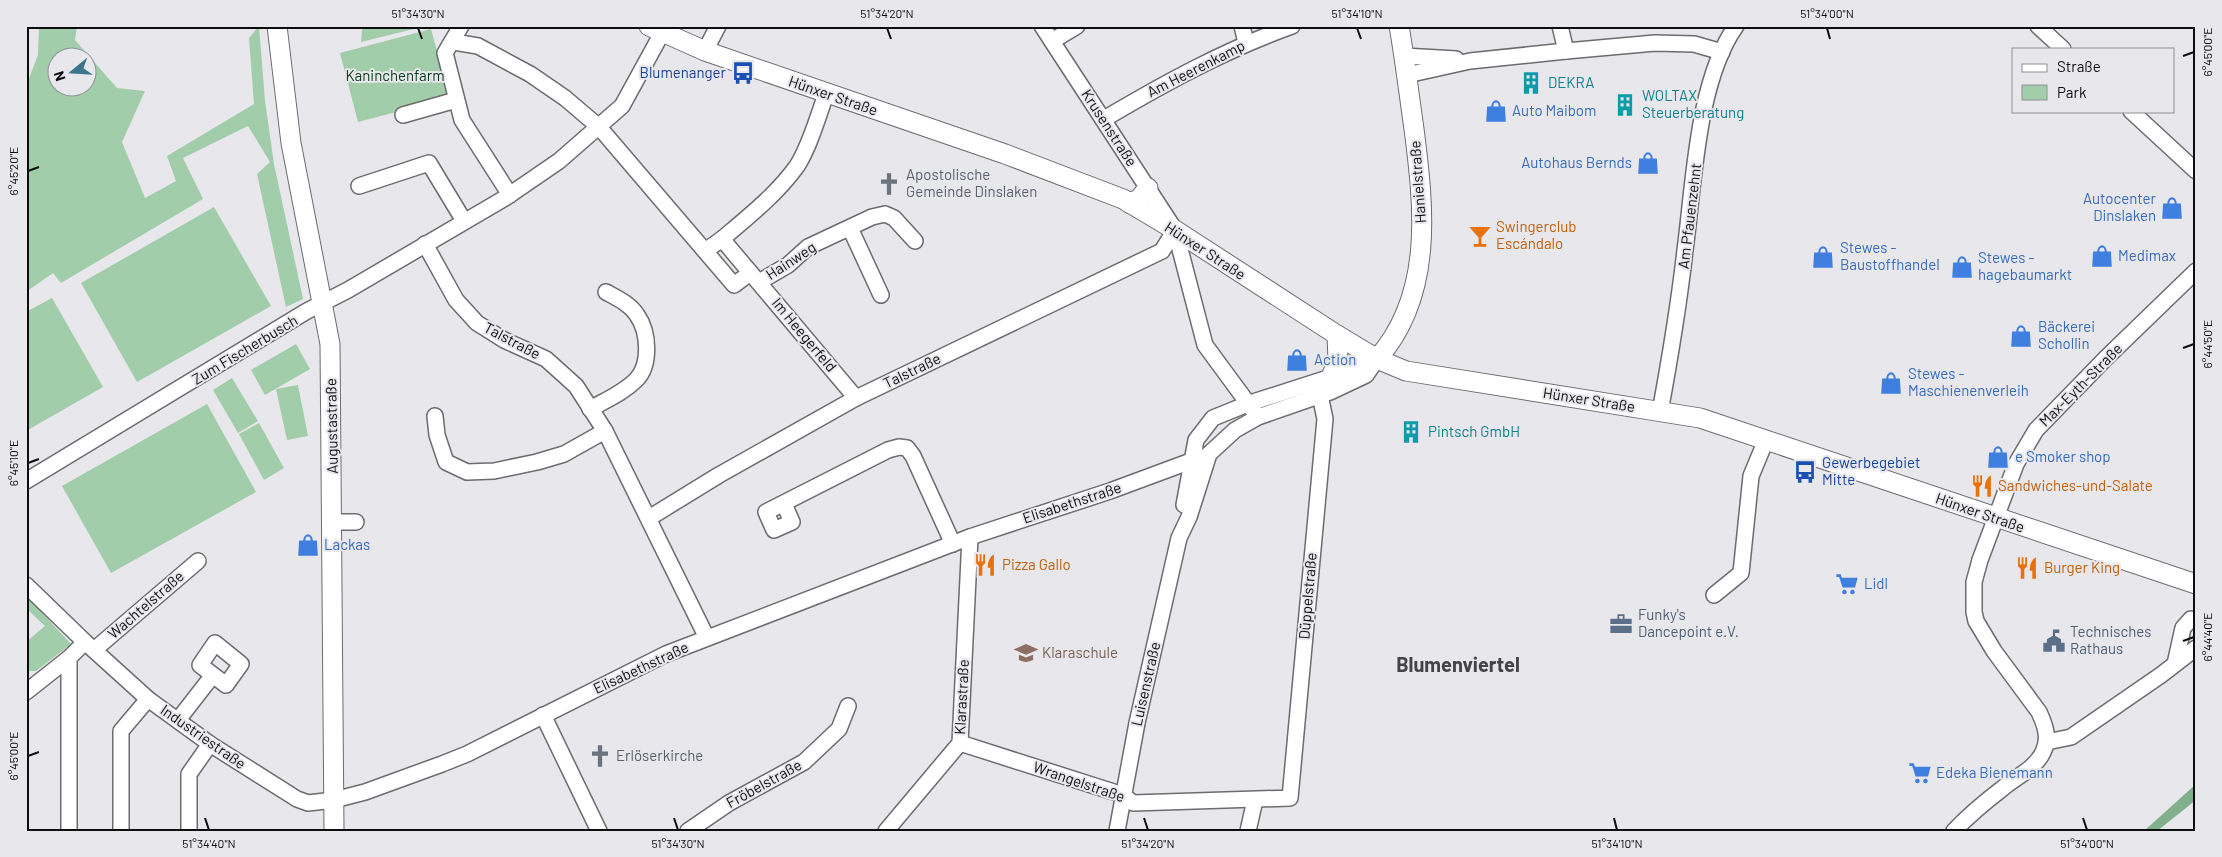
<svg xmlns="http://www.w3.org/2000/svg" width="2222" height="857" viewBox="0 0 2222 857" font-family="Barlow,sans-serif">
	<style>
		.green { fill: #a2cdab; fill-rule: evenodd }
		.forest { fill: #82af8c }
		.lines { fill: none; stroke-linecap: round; stroke-linejoin: round }
		.minor-casing { stroke: #6c6c6f; stroke-width: 18 }
		.major-casing { stroke: #6c6c6f; stroke-width: 21 }
		.minor { stroke: #fff; stroke-width: 15 }
		.major { stroke: #fff; stroke-width: 19 }
		.ticks { fill: none; stroke: #0d0d0e; stroke-width: 2 }
		.labels { text-anchor: middle; stroke-width: 4; stroke-linejoin: round; paint-order: stroke }
		.street-label { font-size: 15px; fill: #0d0d0e; stroke: #e8e7eb }
		.transit-label { font-size: 15px; fill: #164399; stroke: #e8e7eb; text-anchor: end }
		.park-label { font-size: 15px; fill: #043b19; stroke: #e8e7eb }
		.culture-label { font-size: 15px; fill: #0d838f; stroke: #e8e7eb; text-anchor: start }
		.shop-label { font-size: 15px; fill: #366cbe; stroke: #e8e7eb; text-anchor: start }
		.worship-label { font-size: 15px; fill: #5b616d; stroke: #e8e7eb; text-anchor: start }
		.food-label { font-size: 15px; fill: #c56008; stroke: #e8e7eb; text-anchor: start }
		.service-label { font-size: 15px; fill: #4e5e75; stroke: #e8e7eb; text-anchor: start }
		.education-label { font-size: 15px; fill: #785e54; stroke: #e8e7eb; text-anchor: start }
		.district-label { font-size: 20px; font-weight: bold; fill: #444346; stroke: #e8e7eb }
		.neatline { fill: none; stroke: #0d0d0e; stroke-width: 2 }
		.ticks-label { font-size: 12px; text-anchor: middle; fill: #0d0d0e }
	</style>
	<rect width="100%" height="100%" fill="#e8e7eb"/>
	<g class="green">
		<path d="M39 26H77L75 40 117 88 145 91 122 142 145 198 176 181 167 156 254 104 249 38 259 26 265 101 274 164 303 299 286 307 257 174 270 162 248 126 183 158 203 199 61 283 53 273 26 292V86L38 55ZM58 58H88V88H58Z"/>
		<polygon points="365,26 426,26 361,42 362,30"/>
		<polygon points="431,29 450,98 358,122 340,53"/>
		<polygon points="214,207 271,306 137,382 81,283"/>
		<polygon points="52,298 103,387 26,431 26,312"/>
		<polygon points="296,344 310,369 265,395 251,370"/>
		<polygon points="232,378 258,421 238,433 213,390"/>
		<polygon points="298,385 308,436 287,440 276,389"/>
		<polygon points="207,404 256,492 111,573 62,486"/>
		<polygon points="259,423 284,468 264,480 239,434"/>
		<polygon points="30,600 71,644 36,671 26,671 26,642 45,626 26,608 26,603"/>
	</g>
	<polygon class="forest" points="2196,784 2196,800 2157,831 2144,831"/>
	<g class="lines">
		<defs>
			<g id="minor">
				<polyline points="461,26 445,53 462,120 510,195"/>
				<polyline points="1042,26 1175,230 1205,345 1258,417"/>
				<polyline points="1242,26 1246,43"/>
				<polyline points="2038,26 2063,49"/>
				<polyline points="1052,41 1077,26"/>
				<polyline points="454,42 478,46 530,74 565,98 599,127 734,285 750,273"/>
				<polyline points="705,51 718,26"/>
				<polyline points="1566,51 1655,43 1694,44 1722,52"/>
				<polyline points="1404,56 1456,59"/>
				<polyline points="1407,75 1470,61 1566,51 1560,26"/>
				<polyline points="2131,111 2196,171"/>
				<polyline points="403,115 456,100"/>
				<path d="M1104 119C1165 83 1225 50 1292 26"/>
				<polyline points="359,186 429,163 464,221"/>
				<polyline points="850,228 881,295"/>
				<path d="M722 239C748 217 777 194 797 166 809 148 819 114 826 94"/>
				<polyline points="425,244 456,300 477,323 504,340 546,359 576,386 605,431 707,638"/>
				<polyline points="705,251 722,239 856,398"/>
				<polyline points="759,282 788,265 808,247 872,217 885,214 894,218 915,241"/>
				<path d="M590 409C606 400 623 393 636 380 651 365 649 332 637 315 630 304 617 298 606 292"/>
				<path d="M1660 412C1670 358 1679 304 1685 250 1694 183 1697 81 1736 26"/>
				<polyline points="435,416 437,435 446,462 467,472 494,471 537,462 564,454 605,431"/>
				<polyline points="26,481 307,311 348,290 505,198 559,161 622,106 662,33"/>
				<polyline points="784,504 792,522 774,530 766,512 888,450 899,447 907,448 913,456 953,544"/>
				<polyline points="1184,505 1196,440 1213,418 1250,403 1331,377 1354,366 1377,359"/>
				<polyline points="649,518 719,475 856,398 1162,251 1175,230"/>
				<polyline points="333,522 356,522"/>
				<polyline points="26,585 85,642 148,699 210,744 297,799 308,803 334,800 365,792 442,764 467,754 666,654 970,537 1110,491 1191,461 1201,461 1209,454"/>
				<polyline points="1714,595 1741,573 1751,476 1766,440"/>
				<polyline points="94,650 198,561"/>
				<polyline points="2175,664 2183,628 2191,619 2196,620"/>
				<polyline points="26,692 69,658"/>
				<polyline points="543,715 599,831"/>
				<polyline points="178,720 213,675 226,685 241,664 215,643 200,665 213,675"/>
				<polyline points="2047,742 2071,737 2161,675 2196,648"/>
				<polyline points="960,743 1123,795 1133,803 1290,798 1325,419 1320,395"/>
				<polyline points="69,831 69,658 85,642"/>
				<polyline points="121,831 121,731 148,699"/>
				<polyline points="189,831 189,774 210,744"/>
				<polyline points="688,831 729,803 804,762 839,729 848,706"/>
				<polyline points="886,831 960,743 970,537"/>
				<polyline points="1117,831 1137,723 1179,538 1189,517 1209,454 1235,430 1258,417 1330,392 1366,375 1377,359"/>
				<polyline points="1248,831 1255,800"/>
				<path d="M1954 831C1969 815 1986 801 2003 788 2016 777 2036 768 2043 752 2050 738 2045 725 2039 712L1994 651 1976 621 1974 612V582L1980 560 2016 464 2036 430 2106 358 2196 271"/>
			</g>
			<g id="major">
				<polyline points="277,26 291,143 330,344 334,831"/>
				<polyline points="649,26 705,51 1005,154 1123,199 1175,230 1337,335 1377,359 1406,371 1700,418 2196,584"/>
				<polyline points="1129,203 1139,199 1148,188"/>
				<path d="M1377 359C1434 295 1424 207 1414 129 1409 94 1405 60 1399 26"/>
				<polyline points="1331,377 1338,360 1337,335"/>
			</g>
		</defs>
		<use href="#minor" class="minor-casing"/>
		<use href="#major" class="major-casing"/>
		<use href="#minor" class="minor"/>
		<use href="#major" class="major"/>
	</g>
	<path class="ticks" d="M418 28 422 39M887 28 891 39M1357 28 1361 39M1827 28 1830 39M2183 56 2194 52M28 171 39 167M2183 348 2194 344M28 463 39 459M2183 641 2194 637M28 756 39 752M205 818 209 830M674 818 678 830M1144 818 1148 830M1614 818 1617 830M2083 818 2087 830"/>
	<defs>
		<symbol id="bus-bare" viewBox="-9 -9 18 18"><path d="M-5-6H5V4H4V6H2V4H-2V6H-4V4H-5ZM-3.5-4V0h7V-4ZM-3.5 1.2v1.5H-2V1.2ZM2 1.2v1.5H3.5V1.2Z" fill="#1a4fb4" stroke="#e8e7eb" stroke-width="2.5" paint-order="stroke"/></symbol>
		<symbol id="building-bare" viewBox="-9 -9 18 18"><path d="M-4-6H4V6H1V3H-1V6H-4ZM-2.5-4.3h1.7v1.8h-1.7ZM.8-4.3h1.7v1.8H.8ZM-2.5-1h1.7V.8h-1.7ZM.8-1h1.7V.8H.8Z" fill="#0f9aa8" stroke="#e8e7eb" stroke-width="2.5" paint-order="stroke"/></symbol>
		<symbol id="shop-bare" viewBox="-9 -9 18 18"><path d="M-5-2.5h2.3a2.7 3.5 0 0 1 5.4 0H5L5.5 6h-11ZM-1.5-2.5h3a1.5 2.3 0 0 0-3 0Z" fill="#3f7fe0" stroke="#e8e7eb" stroke-width="2.5" paint-order="stroke"/></symbol>
		<symbol id="church-bare" viewBox="-9 -9 18 18"><path d="M-1.2-6h2.4v3.5h3.3v2.4h-3.3V6h-2.4V-.1h-3.3v-2.4h3.3Z" fill="#6b7280" stroke="#e8e7eb" stroke-width="2.5" paint-order="stroke"/></symbol>
		<symbol id="bar-bare" viewBox="-9 -9 18 18"><path d="M-6-5H6L.8 .8V4.5H3.5V6h-7V4.5H-.8V.8Z" fill="#e8710a" stroke="#e8e7eb" stroke-width="2.5" paint-order="stroke"/></symbol>
		<symbol id="restaurant-bare" viewBox="-9 -9 18 18"><path d="M-5-6h1v4h1v-4h1v4h1v-4h1v5L-1.5 .5V6h-2V.5L-5-1ZM5-6V6H3V1.5H1.5Q1.5-4 5-6Z" fill="#e8710a" stroke="#e8e7eb" stroke-width="2.5" paint-order="stroke"/></symbol>
		<symbol id="supermarket-bare" viewBox="-9 -9 18 18"><path d="M-6-5.5h2.5l.6 2H6L4.5 2H-2.5L-4.4-4H-6ZM-1.5 3.2a1.3 1.3 0 1 0 .1 0ZM3 3.2a1.3 1.3 0 1 0 .1 0Z" fill="#3f7fe0" stroke="#e8e7eb" stroke-width="2.5" paint-order="stroke"/></symbol>
		<symbol id="office-bare" viewBox="-9 -9 18 18"><path d="M-6-3h4V-5.5h4V-3h4V5H-6ZM-1-4.5V-3h2v-1.5ZM-6 0V1H6V0Z" fill="#5c6f8a" stroke="#e8e7eb" stroke-width="2.5" paint-order="stroke"/></symbol>
		<symbol id="civic-bare" viewBox="-9 -9 18 18"><path d="M-.6-6.5H3V-4.5H.6V-3L4-1V1h2V6H-6V1h2V-1L-.6-3ZM-1.2 2.5V6h2.4V2.5Z" fill="#5c6f8a" stroke="#e8e7eb" stroke-width="2.5" paint-order="stroke"/></symbol>
		<symbol id="school-bare" viewBox="-9 -9 18 18"><path d="M0-5L7-2L0 1L-7-2ZM-4 1L0 2.5L4 1V4Q0 6-4 4Z" fill="#8d6e63" stroke="#e8e7eb" stroke-width="2.5" paint-order="stroke"/></symbol>
	</defs>
	<g fill-rule="evenodd">
		<use href="#bus-bare" x="727" y="57" width="32" height="32"/>
		<use href="#building-bare" x="1515" y="67" width="32" height="32"/>
		<use href="#building-bare" x="1609" y="89" width="32" height="32"/>
		<use href="#shop-bare" x="1480" y="95" width="32" height="32"/>
		<use href="#shop-bare" x="1632" y="147" width="32" height="32"/>
		<use href="#church-bare" x="873" y="168" width="32" height="32"/>
		<use href="#shop-bare" x="2156" y="192" width="32" height="32"/>
		<use href="#bar-bare" x="1464" y="220" width="32" height="32"/>
		<use href="#shop-bare" x="2086" y="240" width="32" height="32"/>
		<use href="#shop-bare" x="1807" y="241" width="32" height="32"/>
		<use href="#shop-bare" x="1946" y="251" width="32" height="32"/>
		<use href="#shop-bare" x="2005" y="320" width="32" height="32"/>
		<use href="#shop-bare" x="1281" y="344" width="32" height="32"/>
		<use href="#shop-bare" x="1875" y="367" width="32" height="32"/>
		<use href="#building-bare" x="1395" y="416" width="32" height="32"/>
		<use href="#shop-bare" x="1982" y="441" width="32" height="32"/>
		<use href="#bus-bare" x="1789" y="456" width="32" height="32"/>
		<use href="#restaurant-bare" x="1966" y="470" width="32" height="32"/>
		<use href="#shop-bare" x="292" y="529" width="32" height="32"/>
		<use href="#restaurant-bare" x="969" y="549" width="32" height="32"/>
		<use href="#restaurant-bare" x="2011" y="552" width="32" height="32"/>
		<use href="#supermarket-bare" x="1831" y="568" width="32" height="32"/>
		<use href="#office-bare" x="1605" y="608" width="32" height="32"/>
		<use href="#civic-bare" x="2038" y="625" width="32" height="32"/>
		<use href="#school-bare" x="1010" y="637" width="32" height="32"/>
		<use href="#church-bare" x="584" y="740" width="32" height="32"/>
		<use href="#supermarket-bare" x="1904" y="757" width="32" height="32"/>
	</g>
	<g class="labels">
		<g class="street-label">
			<text transform="translate(1196 69) rotate(-27)" y="5">Am Heerenkamp</text>
			<text transform="translate(833 96) rotate(19)" y="5">Hünxer Straße</text>
			<text transform="translate(1109 128) rotate(57)" y="5">Krusenstraße</text>
			<text transform="translate(1418 182) rotate(-94)" y="5">Hanielstraße</text>
			<text transform="translate(1690 216) rotate(-83)" y="5">Am Pfauenzehnt</text>
			<text transform="translate(1205 251) rotate(33)" y="5">Hünxer Straße</text>
			<text transform="translate(791 261) rotate(-33)" y="5">Hainweg</text>
			<text transform="translate(804 335) rotate(50)" y="5">Im Heegerfeld</text>
			<text transform="translate(512 341) rotate(28)" y="5">Talstraße</text>
			<text transform="translate(245 350) rotate(-31)" y="5">Zum Fischerbusch</text>
			<text transform="translate(912 371) rotate(-26)" y="5">Talstraße</text>
			<text transform="translate(2081 385) rotate(-45)" y="5">Max-Eyth-Straße</text>
			<text transform="translate(1589 400) rotate(9)" y="5">Hünxer Straße</text>
			<text transform="translate(332 426) rotate(-91)" y="5">Augustastraße</text>
			<text transform="translate(1072 503) rotate(-18)" y="5">Elisabethstraße</text>
			<text transform="translate(1980 513) rotate(19)" y="5">Hünxer Straße</text>
			<text transform="translate(1308 596) rotate(-85)" y="5">Düppelstraße</text>
			<text transform="translate(146 605) rotate(-41)" y="5">Wachtelstraße</text>
			<text transform="translate(641 668) rotate(-25)" y="5">Elisabethstraße</text>
			<text transform="translate(1146 684) rotate(-77)" y="5">Luisenstraße</text>
			<text transform="translate(962 697) rotate(-87)" y="5">Klarastraße</text>
			<text transform="translate(203 737) rotate(35)" y="5">Industriestraße</text>
			<text transform="translate(1079 782) rotate(19)" y="5">Wrangelstraße</text>
			<text transform="translate(764 784) rotate(-29)" y="5">Fröbelstraße</text>
		</g>
		<g class="transit-label">
			<text x="726" y="78">Blumenanger</text>
			<text x="1822" y="468" text-anchor="start">Gewerbegebiet<tspan x="1822" dy="17">Mitte</tspan></text>
		</g>
		<g class="park-label">
			<text x="395" y="81">Kaninchenfarm</text>
		</g>
		<g class="culture-label">
			<text x="1548" y="88">DEKRA</text>
			<text x="1642" y="101">WOLTAX<tspan x="1642" dy="17">Steuerberatung</tspan></text>
			<text x="1428" y="437">Pintsch GmbH</text>
		</g>
		<g class="shop-label">
			<text x="1512" y="116">Auto Maibom</text>
			<text x="1632" y="168" text-anchor="end">Autohaus Bernds</text>
			<text x="2156" y="204" text-anchor="end">Autocenter<tspan x="2156" dy="17">Dinslaken</tspan></text>
			<text x="1840" y="253">Stewes -<tspan x="1840" dy="17">Baustoffhandel</tspan></text>
			<text x="2118" y="261">Medimax</text>
			<text x="1978" y="263">Stewes -<tspan x="1978" dy="17">hagebaumarkt</tspan></text>
			<text x="2038" y="332">Bäckerei<tspan x="2038" dy="17">Schollin</tspan></text>
			<text x="1314" y="365">Action</text>
			<text x="1908" y="379">Stewes -<tspan x="1908" dy="17">Maschienenverleih</tspan></text>
			<text x="2015" y="462">e Smoker shop</text>
			<text x="324" y="550">Lackas</text>
			<text x="1864" y="589">Lidl</text>
			<text x="1936" y="778">Edeka Bienemann</text>
		</g>
		<g class="worship-label">
			<text x="906" y="180">Apostolische<tspan x="906" dy="17">Gemeinde Dinslaken</tspan></text>
			<text x="616" y="761">Erlöserkirche</text>
		</g>
		<g class="food-label">
			<text x="1496" y="232">Swingerclub<tspan x="1496" dy="17">Escándalo</tspan></text>
			<text x="1998" y="491">Sandwiches-und-Salate</text>
			<text x="1002" y="570">Pizza Gallo</text>
			<text x="2044" y="573">Burger King</text>
		</g>
		<g class="service-label">
			<text x="1638" y="620">Funky's<tspan x="1638" dy="17">Dancepoint e.V.</tspan></text>
			<text x="2070" y="637">Technisches<tspan x="2070" dy="17">Rathaus</tspan></text>
		</g>
		<g class="education-label">
			<text x="1042" y="658">Klaraschule</text>
		</g>
		<g class="district-label">
			<text x="1458" y="672">Blumenviertel</text>
		</g>
	</g>
	<rect width="2222" height="857" fill="none" stroke="#e8e7eb" stroke-width="55"/>
	<rect x="2012" y="48" width="162" height="65" fill="#e8e7eb" stroke="#909093"/>
	<rect x="2022" y="64" width="25" height="8" fill="#ffffff" stroke="#909093"/>
	<text x="2057" y="72" font-size="15" fill="#0d0d0e">Straße</text>
	<rect x="2022" y="85" width="25" height="15" fill="#a2cdab" stroke="#909093"/>
	<text x="2057" y="98" font-size="15" fill="#0d0d0e">Park</text>
	<g transform="translate(72 72) rotate(252)"><circle r="24" fill="#e8e7eb" stroke="#909093"/>
	<path d="M0-4L9 19L0 12L-9 19Z" fill="#3a748d"/>
	<text y="-8" font-size="14" font-weight="bold" text-anchor="middle" fill="#0d0d0e">N</text>
	</g>
	<rect x="28" y="28" width="2166" height="802" class="neatline"/>
	<g class="ticks-label">
		<text x="418" y="18">51°34'30"N</text>
		<text x="887" y="18">51°34'20"N</text>
		<text x="1357" y="18">51°34'10"N</text>
		<text x="1827" y="18">51°34'00"N</text>
		<text transform="translate(2208 52) rotate(-90)" y="4">6°45'00"E</text>
		<text transform="translate(14 171) rotate(-90)" y="4">6°45'20"E</text>
		<text transform="translate(2208 344) rotate(-90)" y="4">6°44'50"E</text>
		<text transform="translate(14 463) rotate(-90)" y="4">6°45'10"E</text>
		<text transform="translate(2208 637) rotate(-90)" y="4">6°44'40"E</text>
		<text transform="translate(14 756) rotate(-90)" y="4">6°45'00"E</text>
		<text x="209" y="848">51°34'40"N</text>
		<text x="678" y="848">51°34'30"N</text>
		<text x="1148" y="848">51°34'20"N</text>
		<text x="1617" y="848">51°34'10"N</text>
		<text x="2087" y="848">51°34'00"N</text>
	</g>
</svg>
